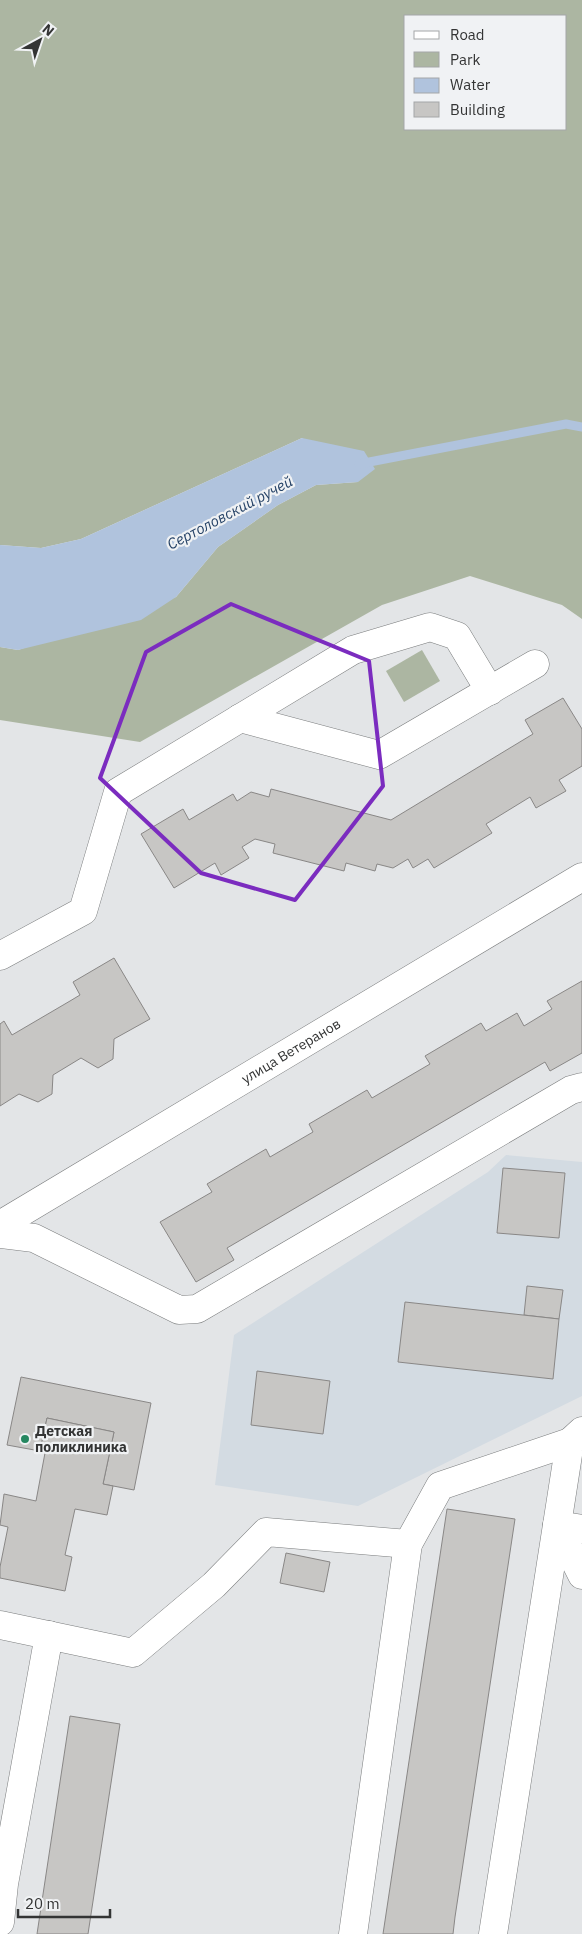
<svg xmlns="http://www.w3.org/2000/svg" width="582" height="1934" viewBox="0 0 582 1934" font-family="'IBM Plex Sans',sans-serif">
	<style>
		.built { fill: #d3dbe2 }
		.green { fill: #acb6a2; fill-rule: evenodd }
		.water { fill: #b0c3dd }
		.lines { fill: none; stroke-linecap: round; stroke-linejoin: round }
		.stream { stroke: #b0c3dd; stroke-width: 9 }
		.building { fill: #c7c6c4; stroke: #898786 }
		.minor-casing { stroke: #7b7d7e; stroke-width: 29 }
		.minor { stroke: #fff; stroke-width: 28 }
		.marked { fill: none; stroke: #7b2cbf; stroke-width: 4; stroke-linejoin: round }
		.poi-dot { fill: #258760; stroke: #f0f2f4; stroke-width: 2 }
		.labels { text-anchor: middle; stroke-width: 4.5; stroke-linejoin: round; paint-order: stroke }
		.street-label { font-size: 14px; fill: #333434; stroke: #f0f2f4 }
		.poi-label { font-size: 14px; font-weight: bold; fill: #333434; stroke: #f0f2f4; text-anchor: start }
		.water-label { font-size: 15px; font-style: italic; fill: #264367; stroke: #f0f2f4 }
	</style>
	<rect width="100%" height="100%" fill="#e3e5e7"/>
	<polygon class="built" points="506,1155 582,1162 582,1396 358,1506 215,1485 234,1335 488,1172"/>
	<g class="green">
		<path d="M0 0H582V619L562 605 470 576 382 605 140 742 0 720V647L18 650 176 597 218 547 278 505 316 485 358 482 302 438 81 539 41 548 0 545ZM406 16H566V129H406Z"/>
		<polygon points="422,650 440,681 404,702 386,671"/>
	</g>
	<polygon class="water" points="302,438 364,451 375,469 358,482 316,485 278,505 218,547 176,597 141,620 18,650 0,647 0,545 41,548 81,539"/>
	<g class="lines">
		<polyline class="stream" points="359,464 566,424 582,427"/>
	</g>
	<g class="building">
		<polygon points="563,698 582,729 582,766 559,780 566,791 536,808 530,797 486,824 492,833 434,868 428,859 413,868 408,859 393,868 377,864 375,871 346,863 344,871 273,853 275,844 255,839 242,847 249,858 221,875 215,863 174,888 141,834 183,809 189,820 233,794 237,801 251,792 269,797 271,789 391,820 533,734 525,720"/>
		<polygon points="114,958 150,1019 114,1039 113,1059 98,1068 81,1058 53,1075 52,1094 38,1102 19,1094 0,1106 0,1024 4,1021 12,1035 70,1001 80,995 73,982"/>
		<polygon points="582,981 582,1053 550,1071 545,1062 227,1248 234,1260 196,1282 160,1222 212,1192 207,1184 266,1149 270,1157 313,1132 309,1124 367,1090 372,1098 430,1064 425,1056 481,1023 486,1031 517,1013 524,1026 552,1009 547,1001"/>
		<polygon points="503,1168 565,1173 559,1238 497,1233"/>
		<polygon points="527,1286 563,1290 559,1319 524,1315"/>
		<polygon points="405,1302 559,1319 553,1379 398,1362"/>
		<polygon points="257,1371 330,1381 323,1434 251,1425"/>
		<polygon points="21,1377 151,1403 134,1490 103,1484 114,1432 47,1418 40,1451 7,1445"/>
		<polygon points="47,1418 114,1432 103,1484 113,1486 107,1515 75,1509 65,1555 72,1557 65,1591 0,1578 0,1567 8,1527 0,1525 4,1494 36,1501 45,1453 40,1451"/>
		<polygon points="447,1509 515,1519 455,1917 453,1934 383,1934"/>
		<polygon points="286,1553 330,1562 324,1592 280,1583"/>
		<polygon points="70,1716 120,1724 88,1934 37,1934"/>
	</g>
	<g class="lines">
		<defs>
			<g id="minor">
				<polyline points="240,718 379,755 535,664"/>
				<polyline points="0,956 83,911 118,792 353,650 430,627 457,636 490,691"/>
				<path id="s1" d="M0 1225 582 877"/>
				<polyline points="0,1234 34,1238 179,1310 197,1309 571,1090 582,1087"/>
				<polyline points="582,1431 570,1442 557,1525 582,1575"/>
				<polyline points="0,1625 133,1653 214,1585 266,1532 408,1544"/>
				<polyline points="0,1922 4,1884 49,1635"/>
				<polyline points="353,1934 408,1544 440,1486 570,1442"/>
				<polyline points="493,1934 557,1525 582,1529"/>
			</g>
		</defs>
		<use href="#minor" class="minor-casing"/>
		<use href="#minor" class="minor"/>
	</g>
	<path class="marked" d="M231 604 369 661 383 786 295 900 201 873 100 778 146 652Z"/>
	<circle class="poi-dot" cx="25" cy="1439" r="5"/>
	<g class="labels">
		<g class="street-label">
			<text dy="5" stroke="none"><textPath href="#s1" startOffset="339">улица Ветеранов</textPath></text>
		</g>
		<g class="poi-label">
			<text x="35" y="1436">Детская<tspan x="35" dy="16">поликлиника</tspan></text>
		</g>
		<g class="water-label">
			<text transform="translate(230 513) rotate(-28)" y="5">Сертоловский ручей</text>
		</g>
	</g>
	<rect x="404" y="15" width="162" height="115" fill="#f0f2f4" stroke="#a4a6a7"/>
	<rect x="414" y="31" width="25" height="8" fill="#ffffff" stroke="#a4a6a7"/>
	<text x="450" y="40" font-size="15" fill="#333434">Road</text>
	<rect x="414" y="52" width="25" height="15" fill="#acb6a2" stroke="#a4a6a7"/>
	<text x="450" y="65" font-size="15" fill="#333434">Park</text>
	<rect x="414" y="78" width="25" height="15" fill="#b0c3dd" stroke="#a4a6a7"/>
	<text x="450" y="90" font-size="15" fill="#333434">Water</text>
	<rect x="414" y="102" width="25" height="15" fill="#c7c6c4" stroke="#a4a6a7"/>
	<text x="450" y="115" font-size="15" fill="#333434">Building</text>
	<g transform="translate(40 40) rotate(40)" stroke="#f0f2f4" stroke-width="4" paint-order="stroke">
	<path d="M0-4L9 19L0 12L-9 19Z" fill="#333434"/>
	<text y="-8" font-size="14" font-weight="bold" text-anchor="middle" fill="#333434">N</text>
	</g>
	<path d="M18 1909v8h92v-8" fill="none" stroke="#333434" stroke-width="2.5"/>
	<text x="25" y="1909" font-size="15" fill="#333434" stroke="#f0f2f4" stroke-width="4" paint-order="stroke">20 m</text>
</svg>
